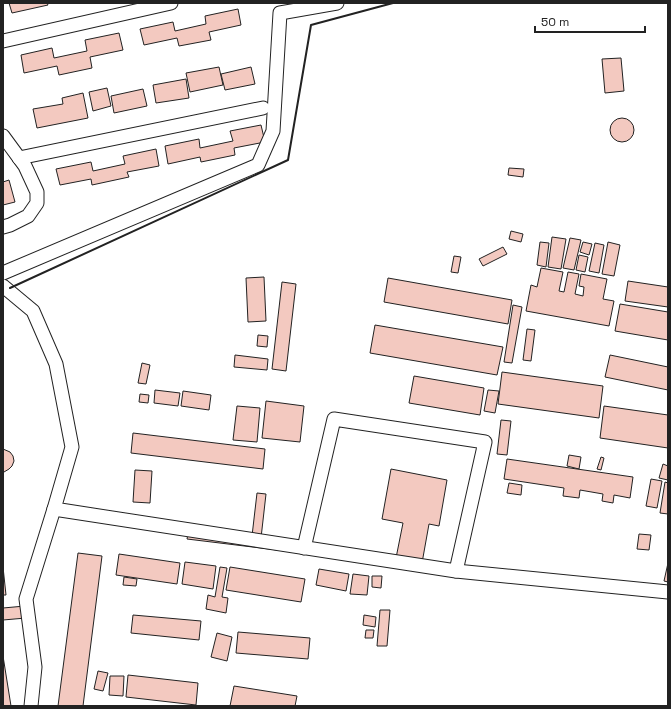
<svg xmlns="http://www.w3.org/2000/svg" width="671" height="709" viewBox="0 0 671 709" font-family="'Space Grotesk',sans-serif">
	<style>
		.building { fill: #f3c9c0; stroke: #222 }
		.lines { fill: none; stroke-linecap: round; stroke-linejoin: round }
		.minor-casing { stroke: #222; stroke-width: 15 }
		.minor { stroke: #fff; stroke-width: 13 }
		.wall { stroke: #222; stroke-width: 2 }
	</style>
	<rect width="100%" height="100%" fill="#fff"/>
	<g class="building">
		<polygon points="9,3 47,3 48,5 12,13"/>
		<polygon points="238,9 241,25 209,32 211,40 179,46 177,38 144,45 140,29 173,22 175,31 206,24 205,16"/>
		<polygon points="119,33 123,50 90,57 92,68 59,75 57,66 24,73 21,55 52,48 54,58 87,51 85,40"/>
		<polygon points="621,58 624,91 605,93 602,59"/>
		<polygon points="219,67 223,85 190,92 186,73"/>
		<polygon points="251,67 255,84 225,90 221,74"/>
		<polygon points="186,79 189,98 156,103 153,85"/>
		<polygon points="107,88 111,106 93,111 89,92"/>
		<polygon points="143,89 147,106 114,113 111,96"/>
		<polygon points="83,93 88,118 37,128 33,109 63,104 62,98"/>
		<circle cx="622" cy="130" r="12"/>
		<polygon points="261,125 265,142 234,148 235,155 201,162 200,157 168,164 165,146 199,139 200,148 233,141 230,131"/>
		<polygon points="156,149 159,166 127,172 129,177 92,185 91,179 60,185 56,169 91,162 93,171 125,164 123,156"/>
		<polygon points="509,168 524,169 523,177 508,175"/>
		<polygon points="9,180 15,202 3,205 3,182"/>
		<polygon points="511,231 523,234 521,242 509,239"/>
		<polygon points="552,237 566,239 561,269 548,267"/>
		<polygon points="570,238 581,240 574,270 563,268"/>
		<polygon points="540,242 549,243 546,267 537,265"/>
		<polygon points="583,242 592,244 589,255 580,252"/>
		<polygon points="608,242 620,245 614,276 602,274"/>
		<polygon points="595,243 604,245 599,273 589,271"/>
		<polygon points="503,247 507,254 483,266 479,259"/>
		<polygon points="579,255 588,257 585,272 576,270"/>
		<polygon points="454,256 461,257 458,273 451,272"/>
		<polygon points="541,268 563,272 559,291 564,292 568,272 579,274 575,294 583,296 584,287 579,286 581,274 607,279 603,299 614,301 609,326 526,311 531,285 537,287"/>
		<polygon points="264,277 266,321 248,322 246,278"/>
		<polygon points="388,278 512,300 508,324 384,302"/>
		<polygon points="628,281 668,287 668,307 625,301"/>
		<polygon points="282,282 296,284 286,371 272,369"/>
		<polygon points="620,304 668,312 668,340 615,331"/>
		<polygon points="513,305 522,307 512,363 504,362"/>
		<polygon points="375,325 503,347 497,375 370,353"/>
		<polygon points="527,329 535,330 531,361 523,360"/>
		<polygon points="258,335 268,336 267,347 257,346"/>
		<polygon points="235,355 268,359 267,370 234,367"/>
		<polygon points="610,355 668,367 668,390 605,377"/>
		<polygon points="142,363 150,365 146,384 138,383"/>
		<polygon points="502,372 603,386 599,418 498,404"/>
		<polygon points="414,376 484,388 480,415 409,403"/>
		<polygon points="155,390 180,393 178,406 154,403"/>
		<polygon points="488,390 499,391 495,413 484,411"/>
		<polygon points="183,391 211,395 209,410 181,406"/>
		<polygon points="140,394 149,395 148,403 139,402"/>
		<polygon points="266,401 304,406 300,442 262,438"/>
		<polygon points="237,406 260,408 257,442 233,440"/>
		<polygon points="604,406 668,415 668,448 600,438"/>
		<polygon points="501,420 511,421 507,455 497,454"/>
		<polygon points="133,433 265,449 263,469 131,453"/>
		<polygon points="3,449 10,452 13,456 14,461 12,466 9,469 4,472 3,472"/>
		<polygon points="569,455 581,457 579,469 567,466"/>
		<polygon points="601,457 604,458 601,470 597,469"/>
		<polygon points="507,459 633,477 630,498 614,495 613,503 602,501 603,494 580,490 579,498 563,496 564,488 504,479"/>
		<polygon points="663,464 668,466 668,480 659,478"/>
		<polygon points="391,469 447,480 439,526 429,524 422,563 396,558 403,523 382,519"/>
		<polygon points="135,470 152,471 150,503 133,502"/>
		<polygon points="651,479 662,481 657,508 646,506"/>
		<polygon points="665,482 668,483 668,514 660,513"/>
		<polygon points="509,483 522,485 521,495 507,493"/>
		<polygon points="257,493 266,494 261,538 310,554 187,539 189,529 252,536"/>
		<polygon points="639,534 651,535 649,550 637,549"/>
		<polygon points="78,553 102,556 83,706 58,706"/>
		<polygon points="119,554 180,563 177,584 116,575"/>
		<polygon points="185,562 216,566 213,589 182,584"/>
		<polygon points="668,563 668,582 664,581"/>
		<polygon points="3,567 6,595 3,595"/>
		<polygon points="220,567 227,568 222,597 228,598 226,613 206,609 208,595 215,597"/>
		<polygon points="230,567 305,579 301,602 226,590"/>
		<polygon points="319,569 349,574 346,591 316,585"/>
		<polygon points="353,574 369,576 367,595 350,594"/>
		<polygon points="372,576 382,576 381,588 372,587"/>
		<polygon points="124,577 137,579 136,586 123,585"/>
		<polygon points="25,606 26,618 3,620 3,608"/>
		<polygon points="380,610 390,610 387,646 377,646"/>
		<polygon points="133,615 201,621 199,640 131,633"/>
		<polygon points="364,615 376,617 375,627 363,625"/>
		<polygon points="366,630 374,630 373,638 365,638"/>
		<polygon points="238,632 310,638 308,659 236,653"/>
		<polygon points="217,633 232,637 227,661 211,657"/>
		<polygon points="3,656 11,706 3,706"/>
		<polygon points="98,671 108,673 103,691 94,689"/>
		<polygon points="128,675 198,683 196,705 126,697"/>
		<polygon points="110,676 124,676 123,696 109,695"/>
		<polygon points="234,686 297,696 295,706 230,706"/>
	</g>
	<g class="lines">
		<defs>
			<g id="minor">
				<polyline points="3,41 171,3"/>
				<polyline points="3,136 25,166 37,192 37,203 28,216 10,225 3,227"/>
				<polyline points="19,158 263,108"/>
				<polyline points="3,273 258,165 273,131 280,13 337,3"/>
				<polyline points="3,286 33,311 56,364 72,447 54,509 456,571 668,592"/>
				<polyline points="304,548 334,419 485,442 456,571"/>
				<polyline points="31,706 35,667 26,599 54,509"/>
			</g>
		</defs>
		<use href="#minor" class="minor-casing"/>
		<use href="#minor" class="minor"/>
		<polyline class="wall" points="10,288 288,160 311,25 393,3"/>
	</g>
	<rect width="671" height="709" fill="none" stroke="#222222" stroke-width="8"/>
	<path d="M535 26v6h110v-6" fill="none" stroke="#222222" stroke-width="2"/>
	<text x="541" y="26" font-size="12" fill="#222222" stroke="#ffffff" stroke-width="3" paint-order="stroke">50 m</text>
</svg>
